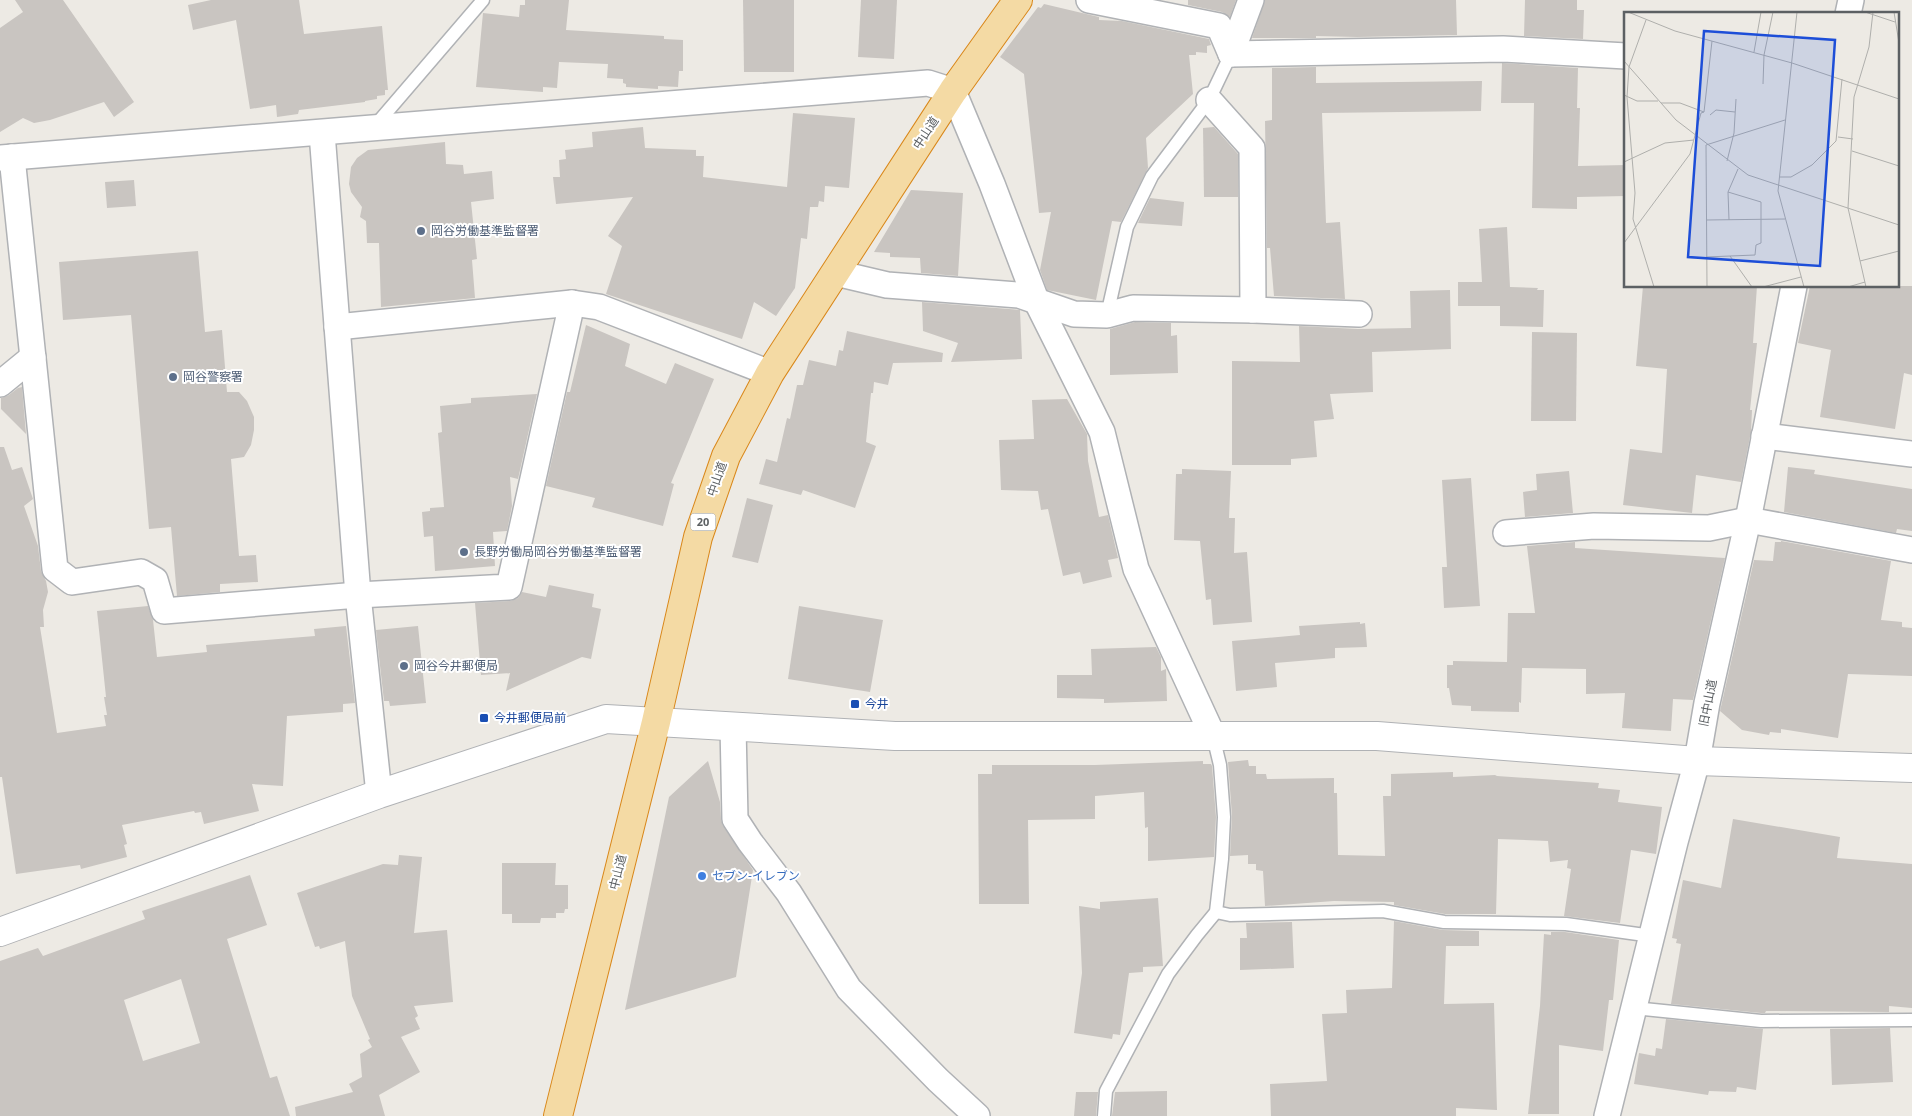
<svg xmlns="http://www.w3.org/2000/svg" width="1912" height="1116" viewBox="0 0 1912 1116" font-family="'Open Sans','Noto Sans JP',sans-serif">
	<style>
		.building { fill: #c9c5c1; fill-rule: evenodd }
		.lines { fill: none; stroke-linecap: round; stroke-linejoin: round }
		.service-casing { stroke: #b0b2b5; stroke-width: 15 }
		.minor-casing { stroke: #b0b2b5; stroke-width: 28 }
		.tertiary-casing { stroke: #b0b2b5; stroke-width: 30 }
		.trunk-casing { stroke: #d98719; stroke-width: 30 }
		.service { stroke: #fff; stroke-width: 12 }
		.minor { stroke: #fff; stroke-width: 25 }
		.tertiary { stroke: #fff; stroke-width: 28 }
		.trunk { stroke: #f4daa4; stroke-width: 28 }
		.service-dot { fill: #5c6f8a; stroke: #fff; stroke-width: 2 }
		.transit-dot { fill: #1a4fb4; stroke: #fff; stroke-width: 2 }
		.shop-dot { fill: #3f7fe0; stroke: #fff; stroke-width: 2 }
		.labels { text-anchor: middle; stroke-width: 4; stroke-linejoin: round; paint-order: stroke }
		.shield { fill: #fff; stroke: #8d9092; stroke-width: 1 }
		.shield-label { font-size: 11px; font-weight: bold; fill: #5c6063 }
		.street-label { font-size: 12px; fill: #5c6063; stroke: #fff }
		.service-label { font-size: 12px; fill: #4e5e75; stroke: #fff; text-anchor: start }
		.transit-label { font-size: 12px; fill: #164399; stroke: #fff; text-anchor: start }
		.shop-label { font-size: 12px; fill: #366cbe; stroke: #fff; text-anchor: start }
		.inset-road { fill: none; stroke: #afafac; stroke-width: 1 }
		.view { fill: #1d4ed8; fill-opacity: 0.15; stroke: #1d4ed8; stroke-width: 2.5 }
		.inset-edge { fill: none; stroke: #5c6063; stroke-width: 2.5 }
	</style>
	<rect width="100%" height="100%" fill="#edeae4"/>
	<g class="building">
		<polygon points="15,0 63,0 134,102 114,117 104,102 50,120 34,123 23,118 0,132 0,28 23,12"/>
		<polygon points="211,0 299,0 304,34 382,26 388,90 385,90 385,95 377,96 377,99 365,101 365,102 299,110 298,114 277,117 276,105 250,109 236,20 193,30 188,5"/>
		<polygon points="525,0 569,0 566,30 664,36 664,39 683,40 683,71 679,71 678,87 658,86 658,89 626,87 626,84 623,83 623,79 607,78 608,64 559,62 557,88 543,87 543,92 476,87 483,13 519,17 520,5 525,5"/>
		<polygon points="743,0 794,0 794,72 744,72"/>
		<polygon points="861,0 897,0 894,59 858,57"/>
		<polygon points="1188,0 1236,0 1230,17 1222,12 1188,5"/>
		<polygon points="1265,0 1456,0 1457,35 1357,37 1316,36 1316,38 1252,38"/>
		<polygon points="1525,0 1577,0 1577,10 1584,10 1583,39 1524,36"/>
		<polygon points="1044,4 1099,17 1099,20 1122,21 1209,39 1211,45 1207,46 1207,53 1196,52 1196,55 1189,55 1193,94 1146,138 1148,168 1121,222 1112,221 1096,300 1047,290 1040,270 1051,212 1039,213 1024,74 1000,57 1038,7 1041,8"/>
		<polygon points="1502,63 1578,68 1577,108 1580,108 1578,166 1626,165 1626,196 1577,197 1577,209 1532,208 1534,103 1501,103"/>
		<polygon points="1316,67 1316,83 1482,81 1481,111 1322,113 1326,223 1340,222 1345,299 1274,296 1270,248 1267,248 1265,121 1272,120 1272,68"/>
		<polygon points="793,113 855,118 849,188 825,186 824,202 819,201 818,207 810,207 807,239 801,238 795,288 776,316 754,302 742,339 606,294 622,246 608,236 633,197 556,204 553,177 560,177 559,160 566,159 565,150 593,147 592,132 643,127 645,148 696,150 696,156 704,156 703,177 787,187"/>
		<polygon points="1214,127 1238,154 1238,197 1204,197 1203,128"/>
		<polygon points="445,142 446,164 463,165 464,174 492,171 494,199 471,202 477,259 472,260 475,298 381,307 379,243 367,243 366,221 360,217 362,207 351,192 349,184 351,167 357,158 368,150"/>
		<polygon points="134,180 136,206 107,208 105,182"/>
		<polygon points="911,190 963,193 958,276 921,273 920,258 890,257 890,253 874,252"/>
		<polygon points="1150,198 1184,202 1182,226 1138,223"/>
		<polygon points="1507,227 1510,287 1538,288 1537,290 1544,290 1543,327 1500,326 1500,306 1458,306 1458,282 1482,282 1479,229"/>
		<polygon points="198,251 205,332 222,330 227,392 239,392 247,401 254,417 254,430 251,445 244,457 231,459 239,556 256,555 258,582 220,584 220,592 177,596 171,527 149,529 131,315 63,320 59,262"/>
		<polygon points="1643,286 1757,286 1753,343 1757,343 1750,410 1752,410 1751,432 1741,482 1696,475 1692,513 1623,505 1630,449 1662,453 1667,369 1636,366"/>
		<polygon points="1810,286 1912,286 1912,375 1904,373 1895,429 1820,417 1831,350 1798,343"/>
		<polygon points="1450,290 1451,349 1372,352 1373,392 1330,394 1334,419 1314,421 1317,457 1291,459 1291,465 1232,465 1232,361 1300,362 1299,326 1358,329 1411,328 1410,291"/>
		<polygon points="922,302 1020,310 1022,359 951,362 958,343 923,331"/>
		<polygon points="1135,322 1171,323 1171,336 1177,335 1178,373 1110,375 1110,329"/>
		<polygon points="586,325 630,344 625,366 666,384 675,363 714,379 671,483 674,484 663,526 592,507 595,498 546,486 567,392 570,392"/>
		<polygon points="847,331 943,353 942,362 893,363 888,385 874,382 873,393 871,393 866,442 876,446 855,508 803,490 801,495 759,484 766,459 777,462 787,418 790,419 797,385 803,385 809,360 836,366 839,350 843,351"/>
		<polygon points="1532,332 1577,333 1576,421 1531,421"/>
		<polygon points="22,387 26,434 1,409 1,398 9,395 18,388"/>
		<polygon points="537,394 518,479 510,477 512,506 507,531 493,532 495,566 435,571 433,536 424,537 422,512 430,511 430,508 444,507 438,433 442,432 440,406 471,403 471,398"/>
		<polygon points="1067,399 1087,434 1088,461 1099,517 1108,515 1118,558 1108,560 1112,577 1083,584 1080,572 1063,576 1048,509 1041,510 1038,491 1001,490 999,440 1034,439 1032,400"/>
		<polygon points="0,447 4,447 12,470 22,467 33,499 24,506 38,546 41,571 46,581 48,592 43,610 44,627 40,627 57,733 106,726 104,715 107,715 104,697 106,697 97,611 148,606 153,620 157,657 207,652 206,645 315,636 314,629 346,626 355,703 343,704 343,712 287,716 283,786 252,784 259,811 204,824 201,812 195,813 194,811 122,825 127,844 124,845 127,857 81,869 80,865 16,874 2,777 0,777"/>
		<polygon points="1788,467 1815,470 1814,474 1912,489 1912,531 1897,529 1896,533 1784,512"/>
		<polygon points="1182,469 1231,471 1229,518 1235,518 1234,553 1247,552 1252,622 1213,625 1211,599 1206,600 1200,541 1174,540 1176,474 1182,474"/>
		<polygon points="1569,471 1573,513 1525,517 1523,492 1537,490 1536,474"/>
		<polygon points="1471,478 1480,606 1444,608 1442,567 1447,567 1442,480"/>
		<polygon points="747,498 773,505 758,563 732,557"/>
		<polygon points="1781,541 1891,561 1881,620 1902,622 1902,627 1912,628 1912,676 1848,674 1838,738 1781,729 1781,733 1770,732 1769,735 1742,730 1720,711 1754,560 1773,561 1775,542 1781,542"/>
		<polygon points="1575,542 1575,548 1725,558 1693,700 1673,699 1671,731 1622,728 1625,693 1586,694 1586,669 1522,668 1521,703 1519,702 1519,712 1471,711 1471,706 1452,705 1449,688 1447,688 1447,665 1453,665 1453,661 1507,662 1508,613 1535,613 1527,546"/>
		<polygon points="549,585 594,594 592,607 601,609 591,659 582,657 506,691 510,673 481,675 475,603 510,601 518,598 522,592 546,597"/>
		<polygon points="799,606 883,620 870,692 788,679"/>
		<polygon points="1360,622 1360,624 1365,623 1367,647 1335,648 1335,658 1275,663 1277,687 1236,691 1232,641 1300,635 1299,626"/>
		<polygon points="418,626 426,703 390,706 389,701 384,701 376,630"/>
		<polygon points="1156,647 1161,657 1161,671 1166,669 1167,701 1104,703 1104,699 1057,698 1057,675 1092,675 1091,649"/>
		<polygon points="1248,760 1249,766 1256,766 1256,774 1266,774 1267,779 1334,778 1334,793 1337,793 1338,855 1385,856 1383,796 1391,796 1391,774 1453,772 1453,777 1495,775 1497,776 1599,783 1598,788 1620,790 1618,802 1662,807 1656,854 1631,850 1620,923 1564,916 1571,869 1567,868 1568,860 1550,862 1548,841 1498,839 1496,914 1445,914 1394,905 1394,902 1334,901 1265,906 1263,871 1256,870 1256,864 1248,864 1248,855 1230,856 1232,816 1228,762"/>
		<polygon points="708,761 720,802 721,819 723,826 753,870 736,977 625,1010 669,797"/>
		<polygon points="1203,761 1203,764 1211,764 1212,766 1216,817 1214,857 1148,861 1148,827 1145,828 1144,792 1095,796 1095,819 1028,820 1029,904 979,904 978,774 992,774 992,765 1095,765"/>
		<polygon points="1733,819 1840,837 1837,858 1912,864 1912,1008 1889,1006 1889,1012 1766,1011 1765,1013 1761,1013 1671,1004 1681,944 1676,943 1677,939 1672,938 1683,880 1721,888"/>
		<polygon points="399,855 422,857 414,933 447,930 453,1002 414,1006 418,1016 415,1018 420,1029 401,1037 420,1072 379,1095 385,1116 296,1116 295,1107 353,1092 349,1084 362,1077 360,1054 372,1047 368,1040 370,1039 352,996 345,941 320,949 319,946 315,947 297,893 383,864 398,865"/>
		<polygon points="502,863 556,863 555,885 568,885 568,909 565,909 564,913 556,913 556,918 541,918 540,923 512,923 512,914 502,914"/>
		<path d="M250 875 267 925 227 939 270 1078 277 1076 290 1116H0V961L38 948 43 956 145 919 142 911ZM181 979 200 1043 143 1061 124 1000Z"/>
		<polygon points="1158,898 1163,966 1143,967 1143,972 1129,973 1120,1035 1113,1034 1112,1039 1074,1033 1082,973 1079,906 1100,909 1100,902"/>
		<polygon points="1394,921 1443,930 1479,931 1479,946 1446,946 1444,1004 1494,1003 1497,1110 1456,1108 1456,1116 1271,1116 1270,1084 1327,1081 1322,1014 1347,1013 1346,990 1392,988"/>
		<polygon points="1292,922 1294,968 1240,970 1240,938 1247,938 1246,923"/>
		<polygon points="1551,932 1565,932 1619,940 1613,1000 1609,1000 1603,1051 1559,1045 1559,1114 1528,1114 1540,1006 1544,934 1551,935"/>
		<polygon points="1666,1019 1763,1029 1756,1090 1737,1087 1736,1092 1709,1091 1708,1095 1634,1084 1639,1053 1655,1056 1656,1048 1662,1049"/>
		<polygon points="1890,1028 1893,1082 1832,1085 1830,1029"/>
		<polygon points="1167,1091 1167,1116 1112,1116 1115,1092"/>
		<polygon points="1076,1092 1098,1092 1096,1116 1074,1116"/>
	</g>
	<g class="lines">
		<defs>
			<g id="service">
				<polyline points="374,127 483,0"/>
				<polyline points="1107,315 1127,227 1152,176 1209,100 1231,54"/>
				<polyline points="1216,912 1230,915 1383,911 1444,922 1566,924 1652,936"/>
				<polyline points="1634,1008 1761,1021 1912,1020"/>
				<polyline points="1104,1116 1106,1091 1168,974 1197,935 1216,912 1222,859 1224,817 1220,765 1213,736"/>
			</g>
			<g id="minor">
				<polyline points="1089,0 1219,26 1231,54 1503,49 1626,56"/>
				<polyline points="1848,14 1851,0"/>
				<polyline points="1231,54 1251,0"/>
				<polyline points="1209,100 1252,148 1253,310"/>
				<polyline points="322,133 358,595 379,794"/>
				<polyline points="12,157 55,569 72,582 141,572 155,580 164,611 358,595 509,587 572,303"/>
				<polyline points="0,158 928,83 953,91 992,184 1036,300 1102,432 1136,569 1213,736"/>
				<polyline points="836,273 887,285 1019,295 1074,314 1107,315 1133,308 1253,310 1359,314"/>
				<polyline points="337,327 572,303 599,307 770,373"/>
				<polyline points="0,384 33,357"/>
				<polyline points="1764,436 1912,454"/>
				<polyline points="1506,533 1594,526 1709,528 1748,520 1912,550"/>
				<polyline points="733,726 735,819 750,842 789,893 849,989 938,1080 977,1116"/>
				<polyline points="1607,1116 1675,842 1697,761 1707,703 1748,520 1794,286"/>
			</g>
			<polyline id="tertiary" points="0,932 379,794 606,719 895,736 1377,736 1697,761 1912,768"/>
			<polyline id="trunk" points="558,1116 656,722 698,537 726,456 770,373 953,91 1018,0"/>
		</defs>
		<use href="#service" class="service-casing"/>
		<use href="#minor" class="minor-casing"/>
		<use href="#tertiary" class="tertiary-casing"/>
		<use href="#trunk" class="trunk-casing"/>
		<use href="#service" class="service"/>
		<use href="#minor" class="minor"/>
		<use href="#tertiary" class="tertiary"/>
		<use href="#trunk" class="trunk"/>
	</g>
	<g class="service-dot">
		<circle cx="421" cy="231" r="5"/>
		<circle cx="173" cy="377" r="5"/>
		<circle cx="464" cy="552" r="5"/>
		<circle cx="404" cy="666" r="5"/>
	</g>
	<g class="transit-dot">
		<rect x="850" y="699" width="10" height="10" rx="2.5"/>
		<rect x="479" y="713" width="10" height="10" rx="2.5"/>
	</g>
	<circle class="shop-dot" cx="702" cy="876" r="5"/>
	<g class="labels">
		<rect class="shield" x="690.5" y="513.5" width="25" height="17" rx="4"/>
		<g class="shield-label">
			<text x="703" y="526">20</text>
		</g>
		<g class="street-label">
			<text transform="translate(926 133) rotate(-57)" y="4">中山道</text>
			<text transform="translate(717 479) rotate(-71)" y="4">中山道</text>
			<text transform="translate(1708 703) rotate(-79)" y="4">旧中山道</text>
			<text transform="translate(618 872) rotate(-76)" y="4">中山道</text>
		</g>
		<g class="service-label">
			<text x="431" y="235">岡谷労働基準監督署</text>
			<text x="183" y="381">岡谷警察署</text>
			<text x="474" y="556">長野労働局岡谷労働基準監督署</text>
			<text x="414" y="670">岡谷今井郵便局</text>
		</g>
		<g class="transit-label">
			<text x="865" y="708">今井</text>
			<text x="494" y="722">今井郵便局前</text>
		</g>
		<g class="shop-label">
			<text x="712" y="880">セブン-イレブン</text>
		</g>
	</g>
	<g transform="translate(1624 12)">
		<rect width="275" height="275" fill="#edeae4"/>
		<path class="inset-road" d="M4 0 51 19 168 51 275 87M173 0 154 179 180 275M241 0 271 10M270 0 275 31M22 8 5 55 3 85 11 181 9 207 30 275M130 40 137 0M0 49 52 108 124 163 275 213M139 72 140 43 149 0M0 83 13 89H34M37 91H56L80 100M86 103 92 98 111 100M214 125 229 127M228 139 275 154M103 149 110 121 112 87M0 150 41 131 70 128M156 165H167L188 153 212 129 218 67M82 208 161 207M105 208 104 180 114 157M0 231 66 142 77 101 80 100 88 29M106 244 128 275M82 245 131 243 132 233 137 231V190L104 180M236 249 275 239M83 275 82 133 161 108M139 275 177 265M224 275 241 270M242 275 224 196 230 85 245 35 249 0"/>
		<path class="view" d="M80 19 211 28 196 254 64 245Z"/>
		<rect width="275" height="275" class="inset-edge"/>
	</g>
</svg>
